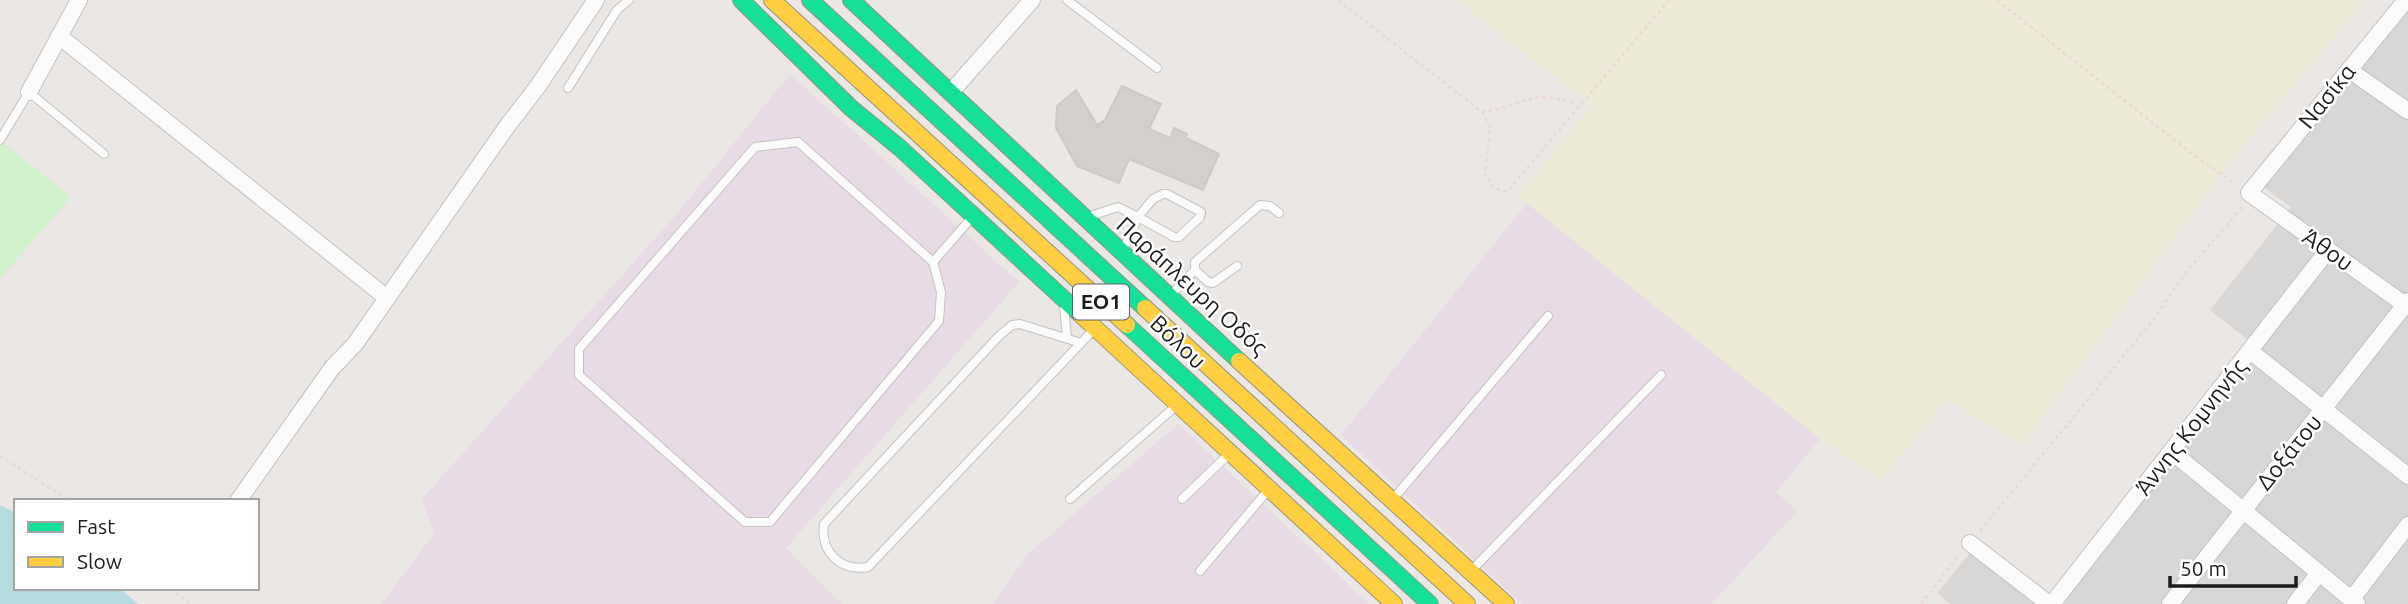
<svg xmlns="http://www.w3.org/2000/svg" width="2408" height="604" viewBox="0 0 2408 604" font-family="Ubuntu,sans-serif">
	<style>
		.residential { fill: #d9d7d6 }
		.industrial { fill: #e9dbe5 }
		.farmland { fill: #edead5 }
		.park { fill: #d0f3cc }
		.water { fill: #b4dce0 }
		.building { fill: #d3cfcc; stroke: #cec9c5; stroke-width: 2 }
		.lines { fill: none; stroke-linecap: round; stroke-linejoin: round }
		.lane-casing { stroke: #c3c2c0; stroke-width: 10 }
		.street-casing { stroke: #c3c2c0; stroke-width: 18 }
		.fast-casing { stroke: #95937c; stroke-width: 18 }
		.slow-casing { stroke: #95937c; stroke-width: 18 }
		.path { stroke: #ead7d6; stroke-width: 2.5; stroke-dasharray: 3.5 3.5; stroke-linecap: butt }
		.lane { stroke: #fcfbfb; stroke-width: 8 }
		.street { stroke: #fcfbfb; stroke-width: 16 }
		.fast { stroke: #16e098; stroke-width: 16 }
		.slow { stroke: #ffcf43; stroke-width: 16 }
		.labels { text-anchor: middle; stroke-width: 5; stroke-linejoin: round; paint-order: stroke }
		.shield { fill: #fff; stroke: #606060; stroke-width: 2 }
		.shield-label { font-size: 21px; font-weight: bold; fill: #1c1c1c }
		.street-label { font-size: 23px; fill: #1c1c1c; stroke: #fff }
	</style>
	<rect width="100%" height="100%" fill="#eae7e4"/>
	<g class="residential">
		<polygon points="2408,2 2408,604 2047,604 2252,343 2210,310 2291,207 2256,182"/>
		<polygon points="1970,553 2037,604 1950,604 1937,593"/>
	</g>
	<g class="industrial">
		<polygon points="790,74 1019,282 786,548 842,604 381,604 434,534 422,499 675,216"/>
		<polygon points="1527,203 1820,439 1776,492 1798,511 1711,604 1522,604 1341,435"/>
		<polygon points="1178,424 1369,604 993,604 1028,554"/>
	</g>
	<polygon class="farmland" points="1457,0 2365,0 2232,160 2023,444 1947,400 1881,480 1820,438 1518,196 1592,106"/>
	<polygon class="park" points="0,140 71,197 0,279"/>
	<polygon class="water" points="0,505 16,513 16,588 120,588 138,604 0,604"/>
	<polygon class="building" points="1122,86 1161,104 1149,129 1170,138 1174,128 1187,134 1186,138 1219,154 1203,190 1129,159 1119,183 1077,166 1056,128 1057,106 1076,90 1097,125 1105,120"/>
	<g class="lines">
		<defs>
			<g id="lane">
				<polyline points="1067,0 1157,68"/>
				<polyline points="568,88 617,10 629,0"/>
				<polyline points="0,140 29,92 104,154"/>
				<polygon points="798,142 933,262 941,292 939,321 770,522 745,522 579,375 579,349 755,147"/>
				<polygon points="1163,194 1167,194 1201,212 1200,217 1179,237 1174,237 1138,217 1153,199"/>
				<polyline points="1087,217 1118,207 1138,217 1123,250"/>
				<polyline points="933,262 973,216"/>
				<polyline points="1195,270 1208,282 1213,283 1237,266"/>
				<polyline points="1170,296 1195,270 1195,262 1260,205 1270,206 1279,213"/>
				<polyline points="1064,306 1067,338"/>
				<path d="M1081 343 1020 324 1012 325 999 336 824 524C820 552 841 572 868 567L1081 343 1095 328"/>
				<polyline points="1394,498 1548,316"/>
				<polyline points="1070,499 1177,405"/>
				<polyline points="1182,499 1230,453"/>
				<polyline points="1200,571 1269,489"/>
				<polyline points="1471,571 1661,375"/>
			</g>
			<g id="street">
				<polyline points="2406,0 2249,193 2408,307"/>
				<polyline points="59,36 387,298"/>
				<polyline points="2349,70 2408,111"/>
				<polyline points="29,92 79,0"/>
				<polyline points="951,92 1032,0"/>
				<polyline points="2250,351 2408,476"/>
				<polyline points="2172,452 2357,604"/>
				<polyline points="238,501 332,368 355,344 508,125 538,86 596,0"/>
				<polyline points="1970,543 2049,604"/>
				<polyline points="2351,600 2408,525"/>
				<polyline points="2052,604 2328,250"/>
				<polyline points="2170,604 2408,301"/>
				<polyline points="2295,604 2319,573"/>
			</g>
			<g id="fast">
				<polyline points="741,0 851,108 900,148 1080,314"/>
				<polyline points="810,0 1145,308"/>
				<polyline points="851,0 1239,361"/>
				<polyline points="1127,325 1430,604"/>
			</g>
			<g id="slow">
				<polyline points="772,0 1127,325"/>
				<polyline points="1145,308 1467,604"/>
				<polyline points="1080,314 1394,604"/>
				<polyline points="1239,361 1506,604"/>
			</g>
		</defs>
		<use href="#lane" class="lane-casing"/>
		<use href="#street" class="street-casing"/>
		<use href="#fast" class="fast-casing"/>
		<use href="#slow" class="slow-casing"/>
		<g class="path">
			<path d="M1338 0 1482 112C1526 107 1528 86 1578 105"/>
			<polyline points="1997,0 2191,153 2235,184"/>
			<polyline points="1482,112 1490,127 1485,175 1494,188 1507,192 1669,0"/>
			<polyline points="0,456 70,501"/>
			<polyline points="1980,531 2149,325 2186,273 2242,207"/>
			<polyline points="170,588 190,604"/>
			<polyline points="1921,604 1960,554"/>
		</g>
		<use href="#lane" class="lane"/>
		<use href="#street" class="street"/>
		<use href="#fast" class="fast"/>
		<use href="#slow" class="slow"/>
	</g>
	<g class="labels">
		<rect class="shield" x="1073" y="284.5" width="56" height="35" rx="5"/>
		<g class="shield-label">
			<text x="1101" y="309">ΕΟ1</text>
		</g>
		<g class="street-label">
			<text transform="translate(2327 96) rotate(-51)" y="8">Νασίκα</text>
			<text transform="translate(2328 250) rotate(35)" y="8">Άθου</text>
			<text transform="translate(1192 286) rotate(42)" y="8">Παράπλευρη Οδός</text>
			<text transform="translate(1178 342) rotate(43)" y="8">Βόλου</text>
			<text transform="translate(2191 427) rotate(-52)" y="8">Άννης Κομνηνής</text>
			<text transform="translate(2289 452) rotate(-51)" y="8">Δοξάτου</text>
		</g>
	</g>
	<rect x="14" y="499" width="245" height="91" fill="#ffffff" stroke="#a4a4a4" stroke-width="2"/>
	<rect x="28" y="522" width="35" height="10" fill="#16e098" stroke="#a4a4a4" stroke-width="2"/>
	<text x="77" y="534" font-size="21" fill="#1c1c1c">Fast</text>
	<rect x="28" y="557" width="35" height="10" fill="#ffcf43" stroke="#a4a4a4" stroke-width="2"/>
	<text x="77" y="569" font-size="21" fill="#1c1c1c">Slow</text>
	<path d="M2170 576v10h126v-10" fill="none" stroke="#1c1c1c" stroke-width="3.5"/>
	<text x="2180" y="576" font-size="21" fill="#1c1c1c" stroke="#ffffff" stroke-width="5" paint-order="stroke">50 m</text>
</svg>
